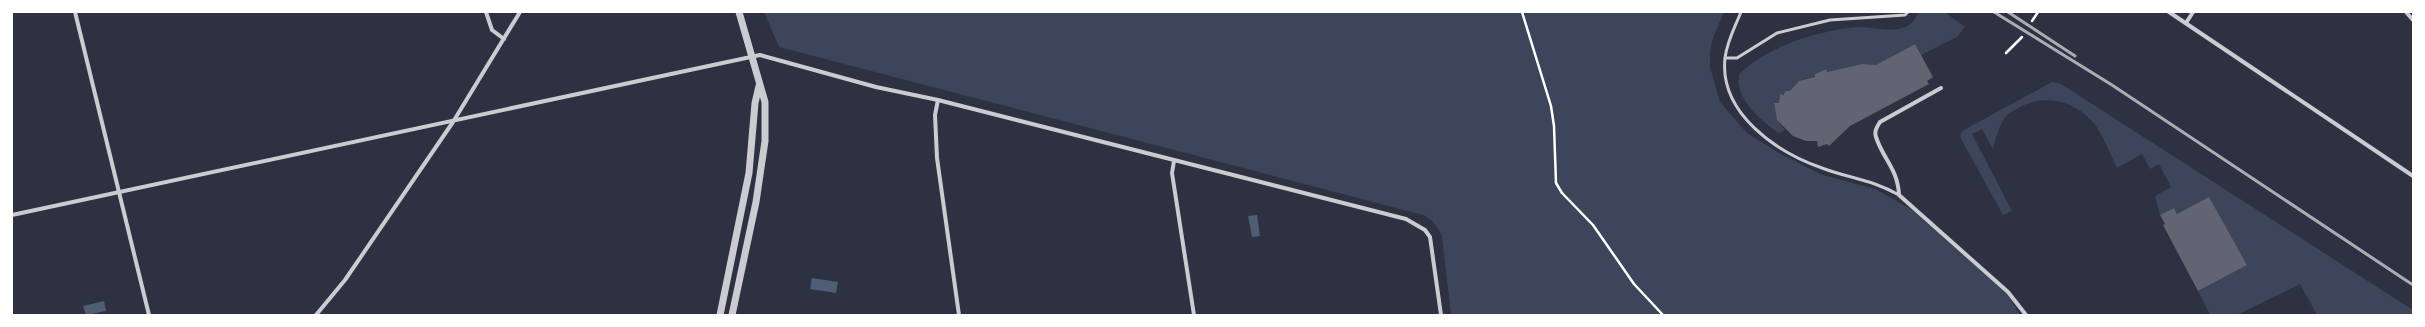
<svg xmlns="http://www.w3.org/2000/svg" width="2425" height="327" viewBox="0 0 2425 327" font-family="Inter,sans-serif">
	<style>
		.green { fill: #3c4559 }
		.water { fill: #4f5d75 }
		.building { fill: #626471 }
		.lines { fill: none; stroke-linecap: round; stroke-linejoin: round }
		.path { stroke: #fff; stroke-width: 2.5 }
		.service { stroke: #caccd0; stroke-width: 3 }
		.minor { stroke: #caccd0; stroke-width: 4 }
		.tertiary { stroke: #caccd0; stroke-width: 7 }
		.rail { stroke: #abadb3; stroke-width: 3 }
	</style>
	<rect width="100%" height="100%" fill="#2d3142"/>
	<g class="green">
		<path d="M764 12H1724L1713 38 1710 52V67L1720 102 1747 133 1779 153 1820 174 1875 189 1911 209 2007 294 2020 315H1451L1442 237C1438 226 1433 220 1423 215L779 47Z"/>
		<path d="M1919 12H1945L1965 27 1957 37 1921 55 1915 44 1876 65 1862 64 1827 72 1825 69 1815 74V77C1799 78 1796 88 1784 95L1780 94 1779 103 1774 104 1777 120 1785 130 1779 133C1762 122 1734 98 1739 75 1763 47 1823 29 1859 27 1872 27 1890 32 1902 28 1911 26 1915 19 1919 12Z"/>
		<path d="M2052 82 2061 84 2413 310V315H2317L2300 284 2237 315H2210L2198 291 2247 265 2209 198 2177 214 2174 208 2160 215 2155 196 2171 187 2159 164 2150 169 2142 154 2117 168C2110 154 2101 129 2090 119 2072 101 2044 94 2020 107 2016 110 2010 112 2007 115 1999 125 1996 137 1993 149L1982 129 1972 134 2012 211 2003 215 1960 137 1962 131Z"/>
	</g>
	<g class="water">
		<polygon points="1257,215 1260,236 1252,237 1248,216"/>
		<polygon points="812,278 838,282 836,293 810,289"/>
		<polygon points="104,301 106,311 86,315 83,306"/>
	</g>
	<g class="building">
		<polygon points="1915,44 1933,77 1927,81 1929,84 1850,126 1829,146 1827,144 1818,147 1817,141 1806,141 1793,136 1777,120 1774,103 1779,103 1780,94 1784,95 1785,91 1790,91 1799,81 1815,77 1815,74 1826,69 1827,72 1862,64 1876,65"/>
		<polygon points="2209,197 2247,265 2198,291 2163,225 2165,224 2160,215 2174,208 2177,214"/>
	</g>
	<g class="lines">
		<g class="path">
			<polyline points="1522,12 1551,106 1554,126 1556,183 1562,193 1593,225 1634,284 1663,315"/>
			<polyline points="2032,21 2038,12"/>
			<polyline points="2006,53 2022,37"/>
		</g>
		<g class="service">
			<path d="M1741 12C1735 27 1727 41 1725 58 1719 113 1776 152 1822 168 1851 179 1871 179 1899 195"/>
			<polyline points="1725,58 1737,58 1777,33 1830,20 1905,15 1908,12"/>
		</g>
		<g class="minor">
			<polyline points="75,12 149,315"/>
			<polyline points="486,12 492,30 504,39"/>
			<polyline points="2169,12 2413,176"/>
			<polyline points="2406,12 2413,20"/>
			<polyline points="2186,23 2193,12"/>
			<path d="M1941 88 1880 122C1877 127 1874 131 1876 137 1883 159 1898 169 1899 195L2008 292 2026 315"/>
			<polyline points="938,100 935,115 937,158 959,315"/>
			<polyline points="1174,161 1172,173 1194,315"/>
			<polyline points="12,215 760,55 876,87 938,100 1406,219 1425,230 1430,237 1441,315"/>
			<polyline points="316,315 345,280 453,122 520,12"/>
		</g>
		<g class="tertiary">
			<polyline points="720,315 749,173 755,103 759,86"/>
			<polyline points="732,315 756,202 765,141 765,102 739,12"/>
		</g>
		<g class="rail">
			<polyline points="1994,12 2112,85 2413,285"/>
			<polyline points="2008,12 2075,56"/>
		</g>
	</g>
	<rect width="2425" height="327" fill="none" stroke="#ffffff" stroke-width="26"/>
</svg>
